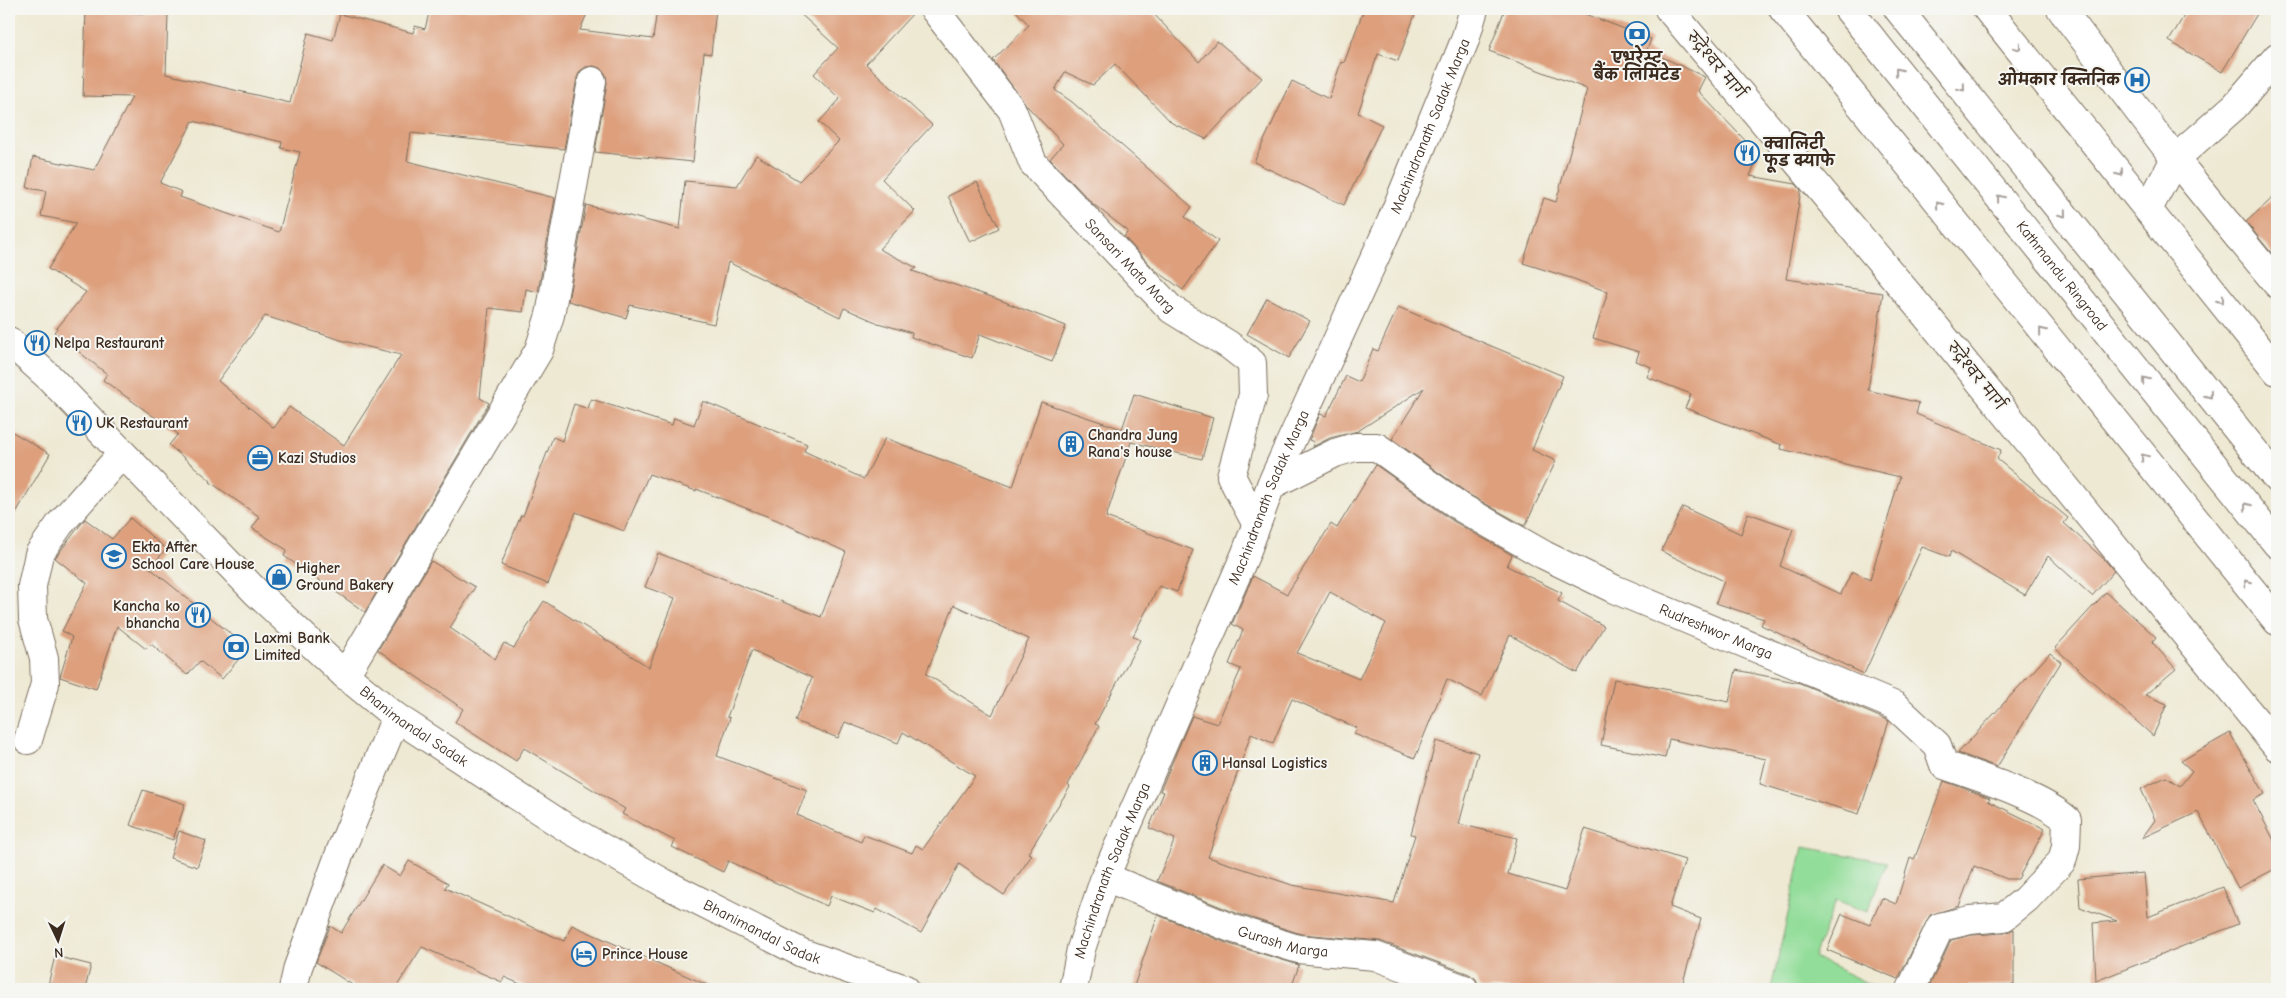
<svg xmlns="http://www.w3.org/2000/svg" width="2286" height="998" viewBox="0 0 2286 998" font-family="'Comic Neue','Playpen Sans Deva',sans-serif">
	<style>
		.green { fill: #92dd99; stroke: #66845c }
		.building { fill: #dd9f7b; fill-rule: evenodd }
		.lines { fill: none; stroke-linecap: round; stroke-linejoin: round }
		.street-casing { stroke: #7a6d5d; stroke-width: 30 }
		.primary-casing { stroke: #7a6d5d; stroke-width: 30 }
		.highway-casing { stroke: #7a6d5d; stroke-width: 30 }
		.street { stroke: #fff; stroke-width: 28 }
		.primary { stroke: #fff; stroke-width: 28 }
		.highway { stroke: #fff; stroke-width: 28 }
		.oneway { stroke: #a79f9a }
		.labels { text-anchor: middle; stroke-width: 4; stroke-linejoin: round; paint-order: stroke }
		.poi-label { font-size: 15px; font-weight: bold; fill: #3b2a1e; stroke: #f6f6f2; text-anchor: start }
		.street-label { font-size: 15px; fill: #3b2a1e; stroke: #f6f6f2 }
	</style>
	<rect width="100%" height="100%" fill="#f6f6f2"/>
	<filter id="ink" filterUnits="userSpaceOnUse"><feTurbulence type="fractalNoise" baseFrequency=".02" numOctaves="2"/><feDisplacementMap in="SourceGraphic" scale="10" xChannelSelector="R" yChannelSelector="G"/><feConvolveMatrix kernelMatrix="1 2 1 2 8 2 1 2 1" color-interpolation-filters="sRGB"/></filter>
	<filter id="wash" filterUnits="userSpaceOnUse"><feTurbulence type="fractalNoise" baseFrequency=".0096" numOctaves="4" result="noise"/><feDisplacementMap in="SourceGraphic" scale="20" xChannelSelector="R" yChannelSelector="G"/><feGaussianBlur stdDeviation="1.12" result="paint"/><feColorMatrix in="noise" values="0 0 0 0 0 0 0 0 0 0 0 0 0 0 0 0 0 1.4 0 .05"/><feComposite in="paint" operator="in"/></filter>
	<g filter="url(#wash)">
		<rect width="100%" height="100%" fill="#eee9d3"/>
		<polygon class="green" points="1803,847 1887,862 1867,912 1836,900 1814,957 1879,989 1771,989"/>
		<g id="blocks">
			<g class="building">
				<path d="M430 9H589L580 30 653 39 657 9H716L711 54 704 53 693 162 595 152 607 83 606 75 602 69 594 66 586 67 580 71 577 78 564 149 411 133 407 161 555 198 538 292 526 289 523 312 489 308 480 398 489 403 365 612 284 556 287 550 252 528 260 517 210 482 211 481 169 445 178 434 103 380 107 374 54 332 86 292 48 269 76 223 41 216 46 191 27 188 33 157 94 170 132 97 83 96 86 11 168 14 166 74 290 103 308 33 333 40 340 14 413 33 415 26 425 29ZM193 121 282 142 281 148 300 152 279 232 180 197 182 192 160 183ZM265 316 344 341 401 355 344 445 289 407 274 428 218 381Z"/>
				<polygon points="795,9 917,9 866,64 932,125 882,179 915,211 879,249 917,268 912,271 992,297 1066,326 1052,362 980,334 972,358 911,337 912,333 878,323 844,308 840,317 728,262 714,324 630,305 626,318 568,301 586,205 680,229 685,181 737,186 756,155 799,181 839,141 819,122 840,99 814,74 838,48"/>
				<polygon points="1014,9 1149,9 1199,62 1217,41 1262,78 1206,139 1172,123 1115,64 1093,85 1065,72 1055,90 1072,102 1192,207 1185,217 1218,241 1183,290 1154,269 1124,237 1128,231 1093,204 1050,159 1063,144 1027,106 993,60 1029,25"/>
				<polygon points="1364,9 1417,9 1398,61 1378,54 1358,113 1382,125 1344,205 1254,162 1292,81 1329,99 1341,62 1344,63"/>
				<polygon points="1505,9 1572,9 1651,39 1647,50 1705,77 1698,91 1759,155 1750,176 1796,184 1801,190 1786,279 1883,293 1868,390 1919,403 1916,414 2001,450 1997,459 2068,518 2064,523 2105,560 2114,571 2092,596 2048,556 2025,595 1951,551 1949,557 1922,547 1864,674 1761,625 1764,619 1716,603 1724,581 1661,551 1683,507 1741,534 1748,513 1793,529 1780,566 1841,594 1852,571 1870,580 1900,477 1781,449 1782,445 1685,408 1691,394 1647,377 1651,367 1636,361 1639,352 1593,338 1608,292 1574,279 1523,263 1544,198 1556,202 1587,89 1489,51"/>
				<polygon points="2188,9 2260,9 2222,72 2169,41"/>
				<polygon points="977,182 999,228 970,242 948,196"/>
				<polygon points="2277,194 2277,260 2246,222"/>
				<polygon points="1267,298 1310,321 1289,358 1247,334"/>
				<polygon points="1398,307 1563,376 1532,450 1556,461 1525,526 1470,495 1392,439 1424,388 1358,431 1330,438 1312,447 1314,442 1309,440 1320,414 1326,416 1346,376 1359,382 1373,349 1378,351"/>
				<path d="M1134 394 1213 418 1202 459 1131 442 1106 517 1193 550 1177 592 1159 586 1133 636 1140 640 1095 724 1099 726 1068 785 1070 787 1028 853 1032 855 1004 895 959 864 921 933 877 909 875 913 831 896 827 906 728 861 723 872 672 847 675 841 622 814 625 809 524 748 516 761 455 722 463 709 378 650 431 561 475 587 450 628 495 659 504 643 514 648 544 601 649 667 675 598 645 587 658 553 821 617 846 552 777 520 696 489V491L649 474 624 531 576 512 548 584 501 565 521 515 523 516 553 437 562 441 574 404 588 409 591 399 672 425 674 418 694 425 703 401 807 444 804 451 864 479 885 438 1013 487 1041 402 1122 429ZM954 605 1029 639 992 715 926 674ZM752 650 812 678 795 721 838 738 845 722 898 743 903 732 975 776 923 849 916 845 912 853 864 835 861 842 797 815 807 790 717 756 730 718 727 717Z"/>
				<polygon points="9,430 50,454 9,525"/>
				<path d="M1376 465 1453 521 1512 555 1507 566 1562 593 1558 601 1604 626 1577 673 1510 635 1482 696 1447 679 1415 758 1354 734 1357 728 1292 699 1273 743 1251 734 1208 857 1292 885 1394 903 1415 835 1411 834 1436 741 1478 753 1459 824 1517 838 1508 874 1565 891 1585 829 1685 860 1670 907 1701 919 1681 989H1484L1479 987 1476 979 1469 974 1380 941 1301 934 1236 913 1157 881 1175 839 1149 828 1164 792 1160 791 1192 716 1217 724 1241 669 1229 664 1243 630 1232 624 1253 576 1287 594 1331 524 1337 528ZM1330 592 1386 623 1359 679 1297 653Z"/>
				<polygon points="130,518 166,549 150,568 248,648 222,679 200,661 187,675 151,644 146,649 117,626 96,689 60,677 72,637 62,631 87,583 55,558 85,519 112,539"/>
				<polygon points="2106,592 2156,637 2152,642 2176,669 2145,695 2167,704 2153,736 2055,648"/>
				<polygon points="2050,653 2061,662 1997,767 1958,753"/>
				<polygon points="1736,670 1800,683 1889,721 1859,814 1760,784 1766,759 1669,739 1665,758 1601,745 1614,679 1729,702"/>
				<polygon points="2230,733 2265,794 2253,800 2277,846 2277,868 2238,888 2198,812 2142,838 2155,820 2141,789 2166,777 2180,786 2192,771 2181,761"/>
				<polygon points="1944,781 1990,798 1988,801 2045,829 2018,879 2007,879 1974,866 1959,906 1930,915 1898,979 1827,950 1842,914 1870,925 1882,898 1896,904 1910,858 1914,860"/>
				<polygon points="143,790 185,804 173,840 130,825"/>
				<polygon points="179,831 206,841 197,867 170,858"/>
				<polygon points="409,861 448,883 445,888 564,941 572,925 716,989 532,989 504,977 502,982 422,947 395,989 359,989 316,962 329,929 330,926 341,933 382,865 400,876"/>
				<polygon points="2144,873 2148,917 2223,887 2238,924 2096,981 2093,923 2117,921 2080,907 2078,879"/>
				<polygon points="1158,915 1226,943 1299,965 1291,989 1133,989"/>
				<polygon points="2014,929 2014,985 1968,986 1967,989 1928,989 1951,940 1972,935 2005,933"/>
				<polygon points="55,956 91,965 85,989 47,989"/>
			</g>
		</g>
	</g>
	<g filter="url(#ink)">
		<use href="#blocks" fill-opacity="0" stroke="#7a6d5d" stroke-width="1"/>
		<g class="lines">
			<defs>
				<g id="street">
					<path id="s1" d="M934 9 1012 110 1033 163 1171 309 1229 345 1252 363 1253 395 1231 476 1256 523"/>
					<polyline points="1669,9 1929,319 2277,747"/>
					<polyline points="2061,9 2175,159 2239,238"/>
					<polyline points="2148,209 2175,159 2235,106 2277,57"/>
					<polyline points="2228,224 2277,284"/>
					<path id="s2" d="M9 341 50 378 257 593 345 675 396 717 562 825 664 883 802 953 905 989"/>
					<path id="s3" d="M1271 485 1335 453 1355 447H1377L1462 508 1544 555 1614 589 1895 706 1937 745 1944 765C1979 777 2042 797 2067 820L2066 846 2062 861 2026 899 2004 917 1970 920 1940 927 1911 989"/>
					<polyline points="345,675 539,350 550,315 592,81"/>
					<polyline points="28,740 45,684 44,658 33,619 32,586 39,554 60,524 121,455"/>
					<path id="s4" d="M1105 877 1231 928 1298 949 1375 956 1464 989"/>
					<polyline points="293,989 298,967 341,850 396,717"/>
					<path id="s5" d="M1073 989 1081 949 1105 877 1246 553 1271 485 1391 222 1465 40 1474 9"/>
				</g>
				<g id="primary">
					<polyline points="1783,9 2277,621"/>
					<polyline points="1987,9 2277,371"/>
				</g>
				<g id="highway">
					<path id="s6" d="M1848 9 2277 544"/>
					<polyline points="1898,9 2277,479"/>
				</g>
			</defs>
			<use href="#street" class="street-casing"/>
			<use href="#primary" class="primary-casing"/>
			<use href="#highway" class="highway-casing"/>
			<use href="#street" class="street"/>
			<use href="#primary" class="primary"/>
			<use href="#highway" class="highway"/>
		</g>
		<defs><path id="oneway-chevron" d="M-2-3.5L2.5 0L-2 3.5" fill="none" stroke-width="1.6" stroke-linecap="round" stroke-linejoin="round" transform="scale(1.25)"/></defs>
		<g class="oneway">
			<use href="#oneway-chevron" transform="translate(2018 47) rotate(51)"/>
			<use href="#oneway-chevron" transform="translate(1898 71) rotate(-129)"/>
			<use href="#oneway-chevron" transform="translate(1962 88) rotate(51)"/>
			<use href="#oneway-chevron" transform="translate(2120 173) rotate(51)"/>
			<use href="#oneway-chevron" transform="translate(2000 198) rotate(-128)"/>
			<use href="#oneway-chevron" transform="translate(1939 205) rotate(-129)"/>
			<use href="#oneway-chevron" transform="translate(2063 214) rotate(51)"/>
			<use href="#oneway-chevron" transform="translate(2221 300) rotate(52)"/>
			<use href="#oneway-chevron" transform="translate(2042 331) rotate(-129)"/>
			<use href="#oneway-chevron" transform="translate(2145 380) rotate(-129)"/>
			<use href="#oneway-chevron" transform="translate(2209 395) rotate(51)"/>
			<use href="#oneway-chevron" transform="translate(2144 457) rotate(-129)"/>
			<use href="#oneway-chevron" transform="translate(2247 506) rotate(-129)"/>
			<use href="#oneway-chevron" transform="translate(2247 583) rotate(-129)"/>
		</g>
	</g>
	<defs>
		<symbol id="bank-ring" viewBox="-11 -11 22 22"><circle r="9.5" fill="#f6f6f2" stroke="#1f6fb2" stroke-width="1.5"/><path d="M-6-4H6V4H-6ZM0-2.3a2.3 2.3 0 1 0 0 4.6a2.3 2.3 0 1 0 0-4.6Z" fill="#1f6fb2"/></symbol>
		<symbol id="hospital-ring" viewBox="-11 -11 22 22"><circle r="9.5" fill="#f6f6f2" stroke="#1f6fb2" stroke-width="1.5"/><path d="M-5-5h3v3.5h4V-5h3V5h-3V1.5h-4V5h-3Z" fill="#1f6fb2"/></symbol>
		<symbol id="restaurant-ring" viewBox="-11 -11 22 22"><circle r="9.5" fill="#f6f6f2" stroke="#1f6fb2" stroke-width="1.5"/><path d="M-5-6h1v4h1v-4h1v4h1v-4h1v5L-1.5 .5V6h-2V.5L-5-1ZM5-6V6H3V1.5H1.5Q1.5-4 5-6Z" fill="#1f6fb2"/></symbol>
		<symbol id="building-ring" viewBox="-11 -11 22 22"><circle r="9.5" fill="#f6f6f2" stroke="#1f6fb2" stroke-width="1.5"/><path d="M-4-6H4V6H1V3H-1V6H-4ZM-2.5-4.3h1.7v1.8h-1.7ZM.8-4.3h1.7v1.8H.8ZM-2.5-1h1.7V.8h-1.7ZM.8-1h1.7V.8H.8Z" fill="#1f6fb2"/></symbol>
		<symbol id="office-ring" viewBox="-11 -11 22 22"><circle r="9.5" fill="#f6f6f2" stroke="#1f6fb2" stroke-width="1.5"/><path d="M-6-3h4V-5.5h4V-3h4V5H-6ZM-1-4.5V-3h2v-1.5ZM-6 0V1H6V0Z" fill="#1f6fb2"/></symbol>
		<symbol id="school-ring" viewBox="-11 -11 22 22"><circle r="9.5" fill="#f6f6f2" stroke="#1f6fb2" stroke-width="1.5"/><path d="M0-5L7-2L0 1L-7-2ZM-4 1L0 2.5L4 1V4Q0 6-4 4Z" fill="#1f6fb2"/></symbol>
		<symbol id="shop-ring" viewBox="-11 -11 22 22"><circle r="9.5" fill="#f6f6f2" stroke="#1f6fb2" stroke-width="1.5"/><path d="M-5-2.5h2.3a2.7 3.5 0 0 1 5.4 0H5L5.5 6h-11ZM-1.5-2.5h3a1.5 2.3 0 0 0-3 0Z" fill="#1f6fb2"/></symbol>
		<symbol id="hotel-ring" viewBox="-11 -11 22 22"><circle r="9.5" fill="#f6f6f2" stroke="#1f6fb2" stroke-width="1.5"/><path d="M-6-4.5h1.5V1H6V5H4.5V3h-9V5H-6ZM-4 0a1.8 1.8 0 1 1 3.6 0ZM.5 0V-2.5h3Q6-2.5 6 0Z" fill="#1f6fb2"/></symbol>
	</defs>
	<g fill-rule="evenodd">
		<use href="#bank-ring" x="1623" y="20" width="28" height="28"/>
		<use href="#hospital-ring" x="2123" y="66" width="28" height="28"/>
		<use href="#restaurant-ring" x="1733" y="139" width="28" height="28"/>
		<use href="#restaurant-ring" x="23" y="329" width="28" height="28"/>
		<use href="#restaurant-ring" x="65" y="409" width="28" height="28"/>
		<use href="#building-ring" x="1057" y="430" width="28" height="28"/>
		<use href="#office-ring" x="246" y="444" width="28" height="28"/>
		<use href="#school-ring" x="100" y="542" width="28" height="28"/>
		<use href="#shop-ring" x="265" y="563" width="28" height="28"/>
		<use href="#restaurant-ring" x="184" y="601" width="28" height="28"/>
		<use href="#bank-ring" x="222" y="633" width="28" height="28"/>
		<use href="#building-ring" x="1191" y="749" width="28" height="28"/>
		<use href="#hotel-ring" x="570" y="940" width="28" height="28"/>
	</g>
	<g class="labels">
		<g class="poi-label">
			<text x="1637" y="63" text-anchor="middle">एभरेस्ट<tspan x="1637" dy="17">बैंक लिमिटेड</tspan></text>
			<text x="2120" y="85" text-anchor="end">ओमकार क्लिनिक</text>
			<text x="1764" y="149">क्वालिटी<tspan x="1764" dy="17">फूड क्याफे</tspan></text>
			<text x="54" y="348">Nelpa Restaurant</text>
			<text x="96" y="428">UK Restaurant</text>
			<text x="1088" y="440">Chandra Jung<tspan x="1088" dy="17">Rana's house</tspan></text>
			<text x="278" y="463">Kazi Studios</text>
			<text x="132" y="552">Ekta After<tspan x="132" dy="17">School Care House</tspan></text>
			<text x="296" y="573">Higher<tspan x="296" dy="17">Ground Bakery</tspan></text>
			<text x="180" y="611" text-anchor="end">Kancha ko<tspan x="180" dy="17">bhancha</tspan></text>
			<text x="254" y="643">Laxmi Bank<tspan x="254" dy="17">Limited</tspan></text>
			<text x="1222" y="768">Hansal Logistics</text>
			<text x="602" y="959">Prince House</text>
		</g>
		<g class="street-label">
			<text transform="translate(1716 65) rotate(50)" y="5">रुद्रेश्वर मार्ग</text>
			<text dy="5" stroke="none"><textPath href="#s5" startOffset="935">Machindranath Sadak Marga</textPath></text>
			<text dy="5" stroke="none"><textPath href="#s1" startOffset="326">Sansari Mata Marg</textPath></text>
			<text dy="5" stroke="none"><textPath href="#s6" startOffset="342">Kathmandu Ringroad</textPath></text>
			<text transform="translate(1976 376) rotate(51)" y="5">रुद्रेश्वर मार्ग</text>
			<text dy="5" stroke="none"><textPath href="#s5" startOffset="530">Machindranath Sadak Marga</textPath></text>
			<text dy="5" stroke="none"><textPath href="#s3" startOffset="502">Rudreshwor Marga</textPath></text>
			<text dy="5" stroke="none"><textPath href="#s2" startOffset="560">Bhanimandal Sadak</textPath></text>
			<text dy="5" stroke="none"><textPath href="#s5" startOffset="125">Machindranath Sadak Marga</textPath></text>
			<text dy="5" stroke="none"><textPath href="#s2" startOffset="965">Bhanimandal Sadak</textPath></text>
			<text dy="5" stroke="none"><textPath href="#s4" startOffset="190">Gurash Marga</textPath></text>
		</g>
	</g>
	<rect width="2286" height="998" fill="none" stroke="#f6f6f2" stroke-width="30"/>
	<g transform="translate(58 940) rotate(176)" stroke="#f6f6f2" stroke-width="4" paint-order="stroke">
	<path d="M0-4L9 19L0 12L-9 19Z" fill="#3b2a1e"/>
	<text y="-8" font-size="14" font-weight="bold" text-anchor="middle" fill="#3b2a1e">N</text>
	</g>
</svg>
